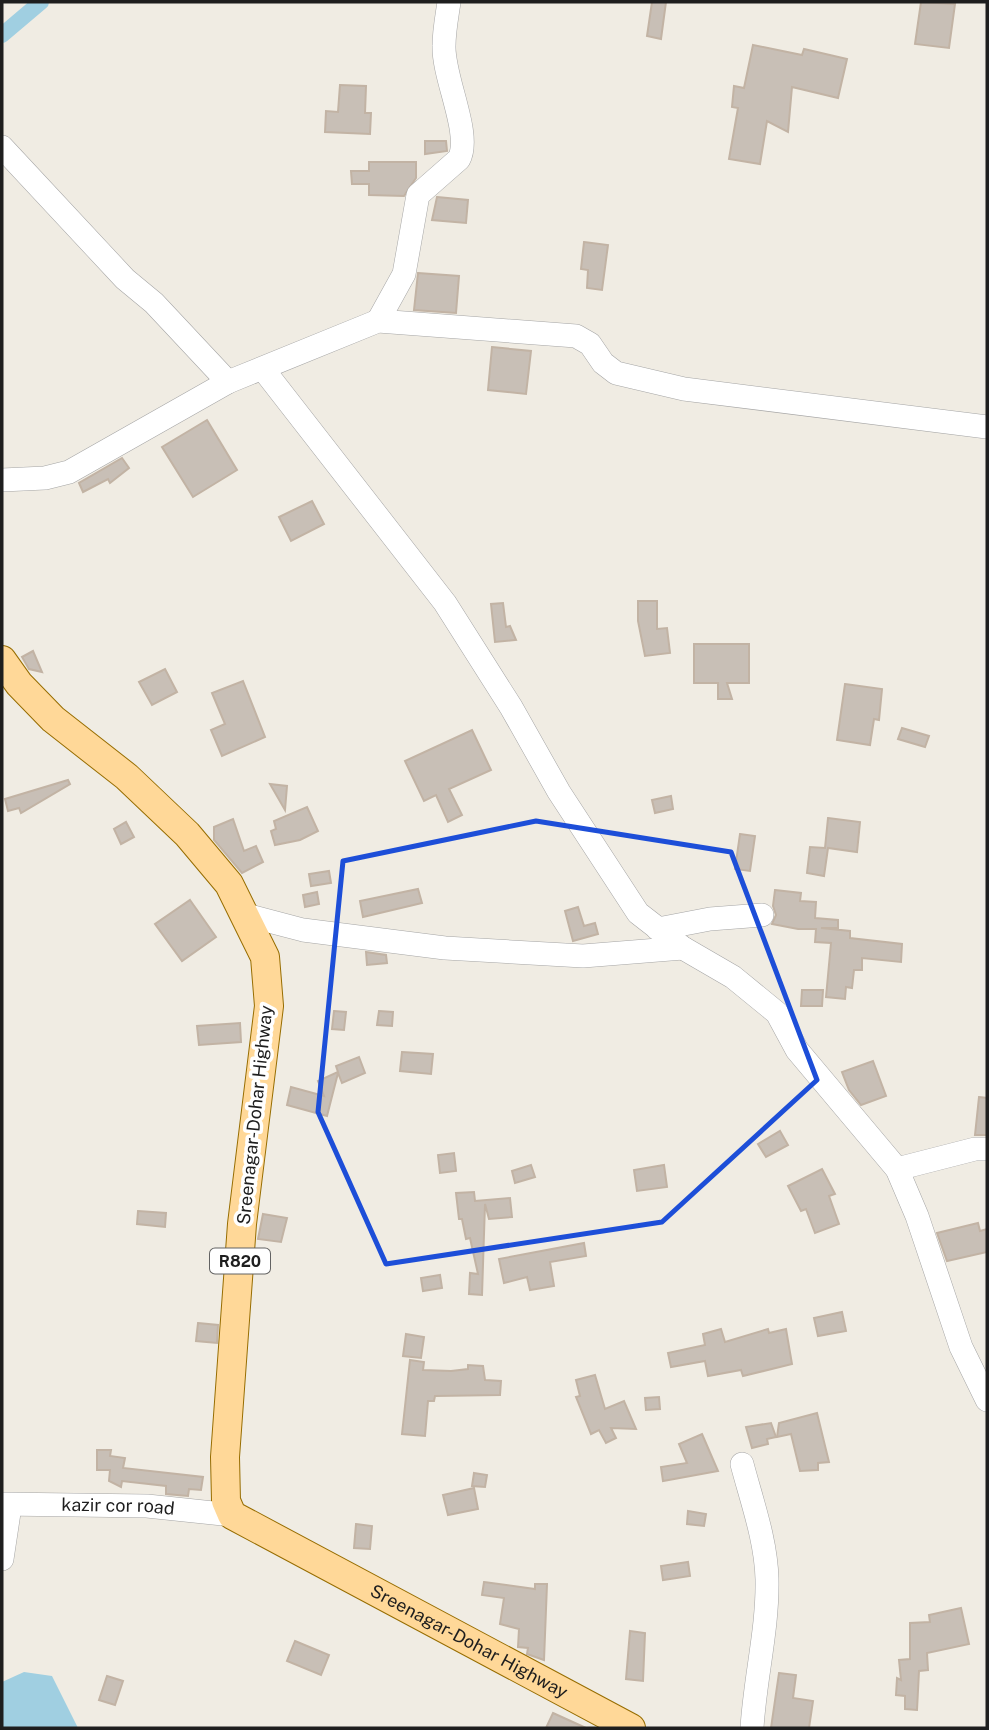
<svg xmlns="http://www.w3.org/2000/svg" width="989" height="1730" viewBox="0 0 989 1730" font-family="'Public Sans',sans-serif">
	<style>
		.water { fill: #a0cfe1 }
		.lines { fill: none; stroke-linecap: round; stroke-linejoin: round }
		.canal { stroke: #a0cfe1; stroke-width: 16 }
		.building { fill: #c8bfb6; stroke: #c2b3a4; stroke-width: 2 }
		.minor-casing { stroke: #a5a5a5; stroke-width: 24 }
		.major-casing { stroke: #976d00; stroke-width: 30 }
		.minor { stroke: #fff; stroke-width: 23 }
		.major { stroke: #ffd898; stroke-width: 28 }
		.marked { fill: none; stroke: #1d4ed8; stroke-width: 5; stroke-linejoin: round }
		.labels { text-anchor: middle; stroke-width: 7; stroke-linejoin: round; paint-order: stroke }
		.shield { fill: #fff; stroke: #626262; stroke-width: 2 }
		.shield-label { font-size: 16px; font-weight: bold; fill: #1e1e1e }
		.street-label { font-size: 18px; fill: #1e1e1e; stroke: #fff }
	</style>
	<rect width="100%" height="100%" fill="#f0ece3"/>
	<polygon class="water" points="24,1672 52,1676 78,1728 2,1728 2,1682"/>
	<g class="lines">
		<polyline class="canal" points="2,35 41,2"/>
	</g>
	<g class="building">
		<polygon points="652,2 666,2 661,39 647,36"/>
		<polygon points="921,2 955,4 949,48 915,44"/>
		<polygon points="753,45 802,55 804,49 847,59 838,98 792,87 788,132 767,121 760,164 729,159 738,108 732,107 734,86 744,88"/>
		<polygon points="340,85 366,86 365,113 371,113 370,134 325,132 326,111 338,112"/>
		<polygon points="425,141 446,141 447,151 425,154"/>
		<polygon points="369,162 416,162 416,178 404,196 369,195 369,184 352,184 351,171 369,171"/>
		<polygon points="437,197 468,200 466,223 432,220"/>
		<polygon points="584,242 608,245 602,290 587,288 588,270 581,269"/>
		<polygon points="418,273 459,276 456,313 414,310"/>
		<polygon points="492,347 531,351 526,394 488,390"/>
		<polygon points="207,420 237,470 193,497 162,447"/>
		<polygon points="122,458 129,468 110,483 108,479 83,492 79,483"/>
		<polygon points="312,501 324,524 291,541 279,517"/>
		<polygon points="638,601 657,601 657,629 667,628 670,653 645,656 638,621"/>
		<polygon points="503,603 506,627 510,626 516,640 495,642 491,604"/>
		<polygon points="694,644 749,644 749,683 727,683 732,699 718,699 718,683 694,683"/>
		<polygon points="33,651 42,672 29,669 22,657"/>
		<polygon points="165,669 177,692 152,705 139,682"/>
		<polygon points="243,681 265,737 222,756 211,730 225,724 212,693"/>
		<polygon points="845,684 882,689 879,720 874,719 870,745 837,740"/>
		<polygon points="902,728 929,736 925,747 898,739"/>
		<polygon points="472,730 491,770 449,789 462,815 448,822 436,795 424,801 405,761"/>
		<polygon points="68,780 70,784 21,813 19,808 8,811 5,799"/>
		<polygon points="270,784 287,786 285,810"/>
		<polygon points="671,796 673,809 655,813 652,800"/>
		<polygon points="307,807 318,831 300,840 275,845 271,831 276,829 274,821"/>
		<polygon points="828,818 860,822 857,852 828,848 824,876 807,873 810,847 825,848"/>
		<polygon points="233,819 244,851 256,846 263,862 242,873 214,840 214,827"/>
		<polygon points="126,822 134,837 121,844 114,829"/>
		<polygon points="740,834 755,836 750,871 735,869"/>
		<polygon points="329,871 331,883 311,886 309,874"/>
		<polygon points="418,889 422,903 363,917 360,901"/>
		<polygon points="775,890 801,893 800,901 816,902 815,918 838,920 838,928 821,928 850,931 850,938 902,944 901,962 862,958 862,970 854,970 852,988 846,987 845,999 826,997 831,943 815,942 816,929 798,929 772,924 776,915 773,906"/>
		<polygon points="317,892 319,904 305,907 303,895"/>
		<polygon points="190,900 216,937 182,961 155,924"/>
		<polygon points="578,907 584,926 595,923 598,934 573,941 565,911"/>
		<polygon points="366,952 386,955 387,963 367,965"/>
		<polygon points="802,990 823,990 822,1006 801,1006"/>
		<polygon points="334,1011 346,1012 344,1030 332,1029"/>
		<polygon points="379,1011 393,1012 392,1026 377,1025"/>
		<polygon points="240,1023 241,1042 199,1045 197,1026"/>
		<polygon points="402,1052 433,1054 431,1074 400,1071"/>
		<polygon points="359,1057 365,1073 342,1083 338,1073 327,1116 287,1105 291,1087 324,1096 318,1081 338,1072 336,1066"/>
		<polygon points="873,1061 886,1096 861,1105 849,1090 842,1072"/>
		<polygon points="979,1097 987,1098 987,1135 975,1135"/>
		<polygon points="780,1131 788,1145 766,1157 758,1144"/>
		<polygon points="454,1153 456,1171 440,1173 438,1155"/>
		<polygon points="531,1165 535,1177 515,1183 512,1171"/>
		<polygon points="664,1165 667,1187 637,1191 634,1170"/>
		<polygon points="822,1169 835,1194 829,1196 839,1224 815,1233 806,1209 801,1211 788,1186"/>
		<polygon points="474,1192 475,1201 510,1198 512,1217 489,1219 485,1204 482,1295 469,1294 470,1273 478,1274 470,1238 466,1239 462,1219 459,1219 456,1193"/>
		<polygon points="138,1211 166,1213 165,1227 137,1224"/>
		<polygon points="263,1214 287,1218 281,1242 258,1239"/>
		<polygon points="978,1223 980,1231 987,1229 987,1252 947,1261 937,1233"/>
		<polygon points="584,1243 586,1256 550,1262 554,1286 530,1290 527,1277 504,1283 499,1259"/>
		<polygon points="440,1275 442,1288 423,1291 421,1278"/>
		<polygon points="842,1312 846,1331 818,1336 814,1318"/>
		<polygon points="198,1323 218,1325 217,1343 196,1341"/>
		<polygon points="721,1329 725,1342 768,1329 769,1333 786,1329 792,1364 743,1376 741,1370 708,1376 705,1361 671,1367 668,1353 705,1345 703,1334"/>
		<polygon points="406,1334 424,1337 421,1358 403,1356"/>
		<polygon points="410,1360 424,1362 423,1370 451,1371 468,1369 468,1365 483,1366 485,1380 501,1381 500,1395 435,1396 434,1401 428,1401 425,1436 402,1434"/>
		<polygon points="595,1375 605,1409 624,1401 636,1429 611,1428 616,1438 606,1443 599,1430 591,1434 576,1397 580,1396 576,1380"/>
		<polygon points="659,1397 660,1409 646,1410 645,1398"/>
		<polygon points="817,1413 829,1462 818,1463 818,1470 800,1471 791,1434 777,1437 779,1423"/>
		<polygon points="771,1423 776,1437 767,1439 768,1444 752,1448 746,1427"/>
		<polygon points="702,1434 718,1471 663,1481 661,1467 687,1463 679,1444"/>
		<polygon points="97,1450 111,1450 110,1456 125,1458 123,1468 203,1477 201,1490 189,1489 188,1496 166,1494 166,1486 122,1481 121,1487 109,1481 110,1470 97,1470"/>
		<polygon points="474,1473 487,1475 485,1487 472,1486"/>
		<polygon points="474,1488 478,1509 448,1515 443,1495"/>
		<polygon points="688,1511 706,1514 704,1526 687,1524"/>
		<polygon points="356,1524 372,1526 370,1549 354,1548"/>
		<polygon points="688,1562 690,1576 663,1580 661,1566"/>
		<polygon points="484,1582 535,1589 535,1584 547,1584 544,1660 527,1654 528,1648 518,1647 519,1629 500,1624 504,1598 482,1595"/>
		<polygon points="961,1608 969,1644 927,1653 928,1670 919,1671 917,1710 905,1709 905,1696 896,1695 897,1678 901,1680 899,1660 910,1659 910,1623 930,1622 929,1615"/>
		<polygon points="630,1631 645,1633 643,1681 626,1679"/>
		<polygon points="295,1641 329,1655 321,1675 287,1661"/>
		<polygon points="779,1673 796,1675 793,1698 813,1701 809,1728 771,1728"/>
		<polygon points="107,1676 123,1681 115,1705 99,1700"/>
		<polygon points="553,1713 586,1728 546,1728"/>
	</g>
	<g class="lines">
		<defs>
			<g id="minor">
				<polyline points="2,147 125,279 154,303 228,382 378,321 576,336 590,344 603,363 616,373 684,389 987,427"/>
				<path d="M378 321 404 274 418 195 459 159C472 134 443 78 444 46 444 31 447 16 449 2"/>
				<polyline points="263,369 445,603 511,707 559,792 638,913 683,948 733,977 777,1013 797,1050 897,1169 917,1216 961,1347 987,1400"/>
				<polyline points="2,480 45,478 69,472 228,382"/>
				<polyline points="246,915 303,930 445,948 583,956 683,948"/>
				<polyline points="658,929 710,919 762,915"/>
				<polyline points="897,1169 975,1149 987,1149"/>
				<path d="M742 1464C752 1502 766 1540 767 1579 768 1629 755 1678 752 1728"/>
				<path id="s1" d="M2 1504 147 1506 232 1515"/>
				<polyline points="2,1559 10,1506"/>
			</g>
			<g id="major">
				<path id="s2" d="M2 660 19 684 53 719 127 777 187 834 229 884 265 957 269 1006 242 1224 225 1457 226 1501 232 1515 631 1728"/>
			</g>
		</defs>
		<use href="#minor" class="minor-casing"/>
		<use href="#major" class="major-casing"/>
		<use href="#minor" class="minor"/>
		<use href="#major" class="major"/>
	</g>
	<path class="marked" d="M536 821 731 852 817 1080 662 1222 386 1264 318 1112 343 861Z"/>
	<g class="labels">
		<rect class="shield" x="210" y="1248.5" width="60" height="25" rx="5"/>
		<g class="shield-label">
			<text x="240" y="1267">R820</text>
		</g>
		<g class="street-label">
			<text transform="translate(255 1115) rotate(-84)" y="6">Sreenagar-Dohar Highway</text>
			<text dy="6" stroke="none"><textPath href="#s1" startOffset="116">kazir cor road</textPath></text>
			<text dy="6" stroke="none"><textPath href="#s2" startOffset="1232">Sreenagar-Dohar Highway</textPath></text>
		</g>
	</g>
	<rect width="989" height="1730" fill="none" stroke="#1e1e1e" stroke-width="7"/>
</svg>
